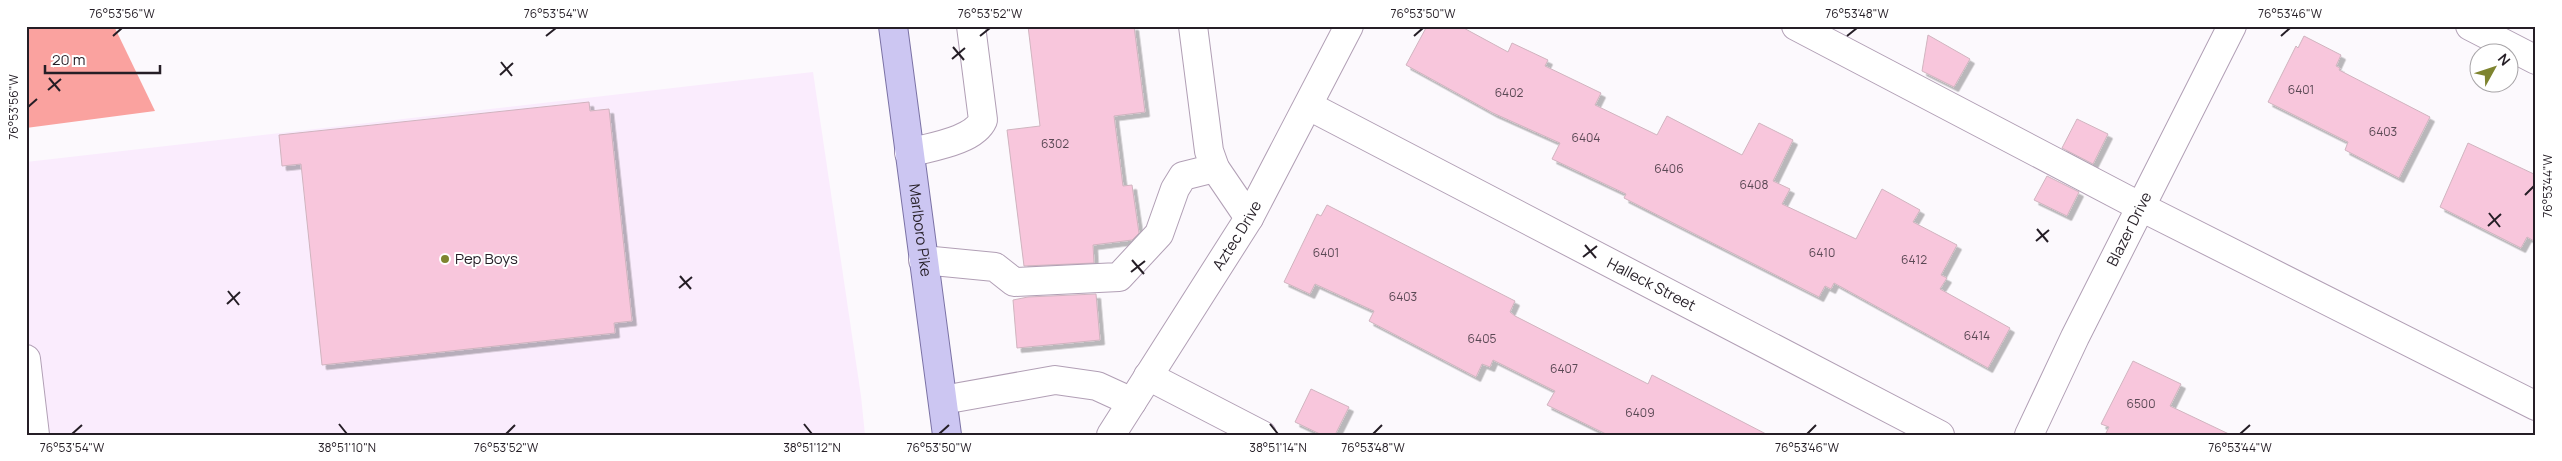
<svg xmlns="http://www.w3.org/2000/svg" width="2562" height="461" viewBox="0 0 2562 461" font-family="Manrope,sans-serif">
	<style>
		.built { fill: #faecfd }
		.forest { fill: #faa29f }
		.building { fill: #f8c6dc; stroke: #d0b4bf; filter: url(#shadow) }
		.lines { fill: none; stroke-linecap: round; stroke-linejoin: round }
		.minor-casing { stroke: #b19fb5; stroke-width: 30 }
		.major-casing { stroke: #7b72a5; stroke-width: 30 }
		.minor { stroke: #fff; stroke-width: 28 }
		.major { stroke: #ccc6f2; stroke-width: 28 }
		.ticks { fill: none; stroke: #251e26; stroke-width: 2 }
		.poi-dot { fill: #7e842f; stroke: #fff; stroke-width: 2 }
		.labels { text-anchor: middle; stroke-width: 4; stroke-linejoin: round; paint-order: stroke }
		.number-label { font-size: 12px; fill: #5a4854 }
		.street-label { font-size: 15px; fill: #251e26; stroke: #fff }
		.poi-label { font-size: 15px; fill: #251e26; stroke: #fff; text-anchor: start }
		.neatline { fill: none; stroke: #251e26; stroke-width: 2 }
		.ticks-label { font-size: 12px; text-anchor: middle; fill: #251e26 }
	</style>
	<defs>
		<filter id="shadow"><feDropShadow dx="4.5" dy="4.5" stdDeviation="0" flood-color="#0004"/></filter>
	</defs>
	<rect width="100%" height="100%" fill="#fcf9fd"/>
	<polygon class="built" points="813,72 861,396 865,435 26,435 26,162"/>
	<polygon class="forest" points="26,26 114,26 155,111 26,128"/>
	<g class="building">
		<polygon points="1028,26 1134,26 1145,112 1114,116 1123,186 1132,185 1139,233 1132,240 1093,245 1094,263 1024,266 1007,130 1040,126"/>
		<polygon points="1427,26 1460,26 1508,52 1512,43 1548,60 1545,66 1601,93 1595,105 1657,135 1667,116 1742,155 1759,123 1793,140 1773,181 1790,189 1782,204 1856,239 1882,189 1920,210 1913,222 1957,245 1941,275 1947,278 1940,289 2010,328 1988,368 1834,283 1831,289 1825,286 1819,297 1624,198 1626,194 1552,159 1560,143 1493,113 1406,65"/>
		<polygon points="1928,35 1970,59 1954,87 1922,71"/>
		<polygon points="2304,36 2341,55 2336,66 2340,68 2339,70 2430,117 2399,178 2345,150 2348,142 2268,102 2296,46 2298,48"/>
		<polygon points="589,102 590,111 609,109 632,321 614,323 615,333 322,365 301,164 282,166 279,135"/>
		<polygon points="2077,119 2108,134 2093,164 2062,148"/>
		<polygon points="2468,143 2536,175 2536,242 2527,237 2521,248 2440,207"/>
		<polygon points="2047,176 2079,192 2067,216 2034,200"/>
		<polygon points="1327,205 1515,301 1510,312 1515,316 1648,384 1652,375 1768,435 1608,435 1547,405 1555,391 1493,360 1490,367 1482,364 1476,377 1369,321 1374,311 1315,284 1310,294 1284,282 1317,214 1321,216"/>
		<polygon points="1096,294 1100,340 1017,348 1013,300 1028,297"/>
		<polygon points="2133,361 2181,384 2170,406 2231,435 2105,435 2109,427 2101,424"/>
		<polygon points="1311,389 1349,407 1335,435 1322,435 1295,422"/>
	</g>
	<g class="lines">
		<defs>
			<g id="minor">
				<polyline points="1193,26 1209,151 1215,168 1249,218"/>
				<polyline points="1796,26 2141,207 2536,406"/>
				<polyline points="2470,26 2536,60"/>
				<path id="s1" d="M1309 106 1940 435"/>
				<path d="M909 153C930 147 974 141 983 120L971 26"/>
				<polyline points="923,260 995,267 1014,282 1119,277 1159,234 1175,189 1183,176 1215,168"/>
				<polyline points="26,359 35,435"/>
				<polyline points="1148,376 1262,435"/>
				<polyline points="943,400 1055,380 1097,386 1132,402"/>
				<path id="s2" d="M1111 435 1249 218 1349 26"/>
				<path id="s3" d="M2029 435 2075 337 2232 26"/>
			</g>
			<g id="major">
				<path id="s4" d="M893 26 947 435"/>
			</g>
		</defs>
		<use href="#minor" class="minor-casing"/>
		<use href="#major" class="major-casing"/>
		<use href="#minor" class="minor"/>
		<use href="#major" class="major"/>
	</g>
	<path class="ticks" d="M113 36 122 28M546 36 556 28M980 36 990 28M1414 36 1423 28M1847 36 1857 28M2281 36 2290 28M953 47 964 60M952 59 965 48M501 62 512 76M500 75 513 63M49 78 60 91M48 90 61 79M28 107 37 99M2525 195 2534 186M2489 213 2500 227M2488 226 2501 214M2037 229 2048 242M2036 241 2049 230M1585 245 1596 258M1583 257 1597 246M1132 260 1144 274M1131 272 1145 261M680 276 691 289M679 288 692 277M228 291 239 305M227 304 240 292M339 424 347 434M804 424 812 434M1270 424 1278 434M72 434 82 425M506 434 515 425M939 434 949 425M1373 434 1382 425M1807 434 1816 425M2240 434 2250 425"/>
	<circle class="poi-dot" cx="445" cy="259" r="5"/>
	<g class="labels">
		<g class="number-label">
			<text x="2301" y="94">6401</text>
			<text x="1509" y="97">6402</text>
			<text x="2383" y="136">6403</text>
			<text x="1586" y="142">6404</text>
			<text x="1055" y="148">6302</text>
			<text x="1669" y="173">6406</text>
			<text x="1754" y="189">6408</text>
			<text x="1326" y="257">6401</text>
			<text x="1822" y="257">6410</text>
			<text x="1914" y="264">6412</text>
			<text x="1403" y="301">6403</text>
			<text x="1977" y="340">6414</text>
			<text x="1482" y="343">6405</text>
			<text x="1564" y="373">6407</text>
			<text x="2141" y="408">6500</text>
			<text x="1640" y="417">6409</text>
		</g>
		<g class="street-label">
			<text dy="5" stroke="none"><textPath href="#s3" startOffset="229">Blazer Drive</textPath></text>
			<text dy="5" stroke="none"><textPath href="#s4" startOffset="206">Marlboro Pike</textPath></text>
			<text dy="5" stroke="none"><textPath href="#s2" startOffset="236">Aztec Drive</textPath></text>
			<text dy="5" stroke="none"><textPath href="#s1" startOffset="386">Halleck Street</textPath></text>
		</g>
		<g class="poi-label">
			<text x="455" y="264">Pep Boys</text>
		</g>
	</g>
	<rect width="2562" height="461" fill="none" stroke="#ffffff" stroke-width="55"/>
	<g transform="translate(2494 68) rotate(50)"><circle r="24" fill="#ffffff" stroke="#a8a5a8"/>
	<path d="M0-4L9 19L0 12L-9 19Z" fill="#7e842f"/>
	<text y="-8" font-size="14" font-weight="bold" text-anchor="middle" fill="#251e26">N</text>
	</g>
	<path d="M45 65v8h115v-8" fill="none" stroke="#251e26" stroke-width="2.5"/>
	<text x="52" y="65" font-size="15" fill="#251e26" stroke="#ffffff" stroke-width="4" paint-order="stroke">20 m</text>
	<rect x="28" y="28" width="2506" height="406" class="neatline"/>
	<g class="ticks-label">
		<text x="122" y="18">76°53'56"W</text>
		<text x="556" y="18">76°53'54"W</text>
		<text x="990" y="18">76°53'52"W</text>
		<text x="1423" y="18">76°53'50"W</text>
		<text x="1857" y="18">76°53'48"W</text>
		<text x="2290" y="18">76°53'46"W</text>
		<text transform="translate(14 107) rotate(-90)" y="4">76°53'56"W</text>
		<text transform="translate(2548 186) rotate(-90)" y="4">76°53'44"W</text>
		<text x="72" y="452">76°53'54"W</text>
		<text x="347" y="452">38°51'10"N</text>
		<text x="506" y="452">76°53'52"W</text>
		<text x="812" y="452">38°51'12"N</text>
		<text x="939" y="452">76°53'50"W</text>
		<text x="1278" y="452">38°51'14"N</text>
		<text x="1373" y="452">76°53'48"W</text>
		<text x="1807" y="452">76°53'46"W</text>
		<text x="2240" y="452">76°53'44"W</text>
	</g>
</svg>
